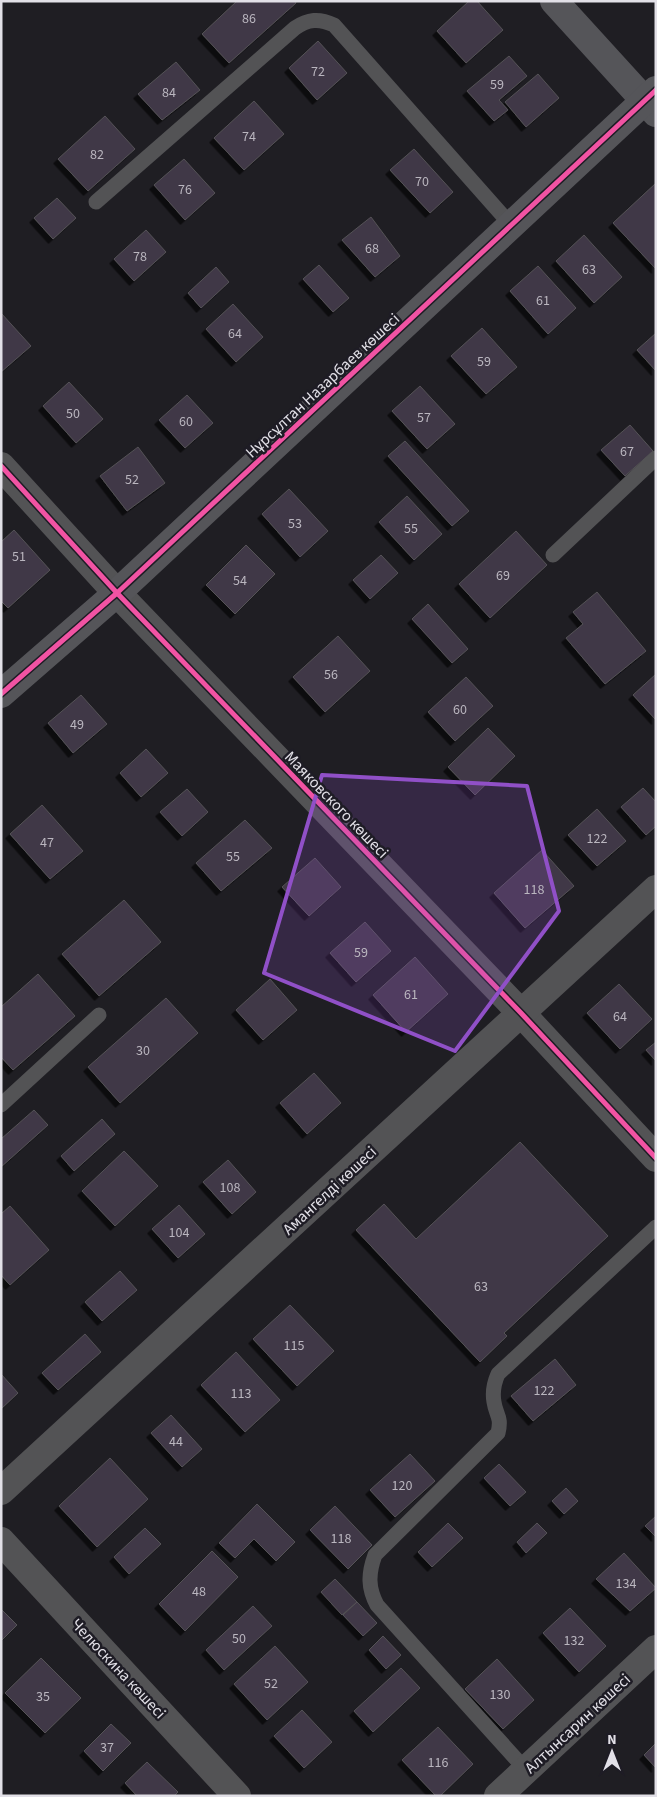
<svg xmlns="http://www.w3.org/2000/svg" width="657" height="1797" viewBox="0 0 657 1797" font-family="'Source Sans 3',sans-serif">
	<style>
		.building { fill: #403846; stroke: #545256; filter: url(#shadow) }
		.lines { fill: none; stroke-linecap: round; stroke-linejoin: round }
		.lane { stroke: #535355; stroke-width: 15 }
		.street { stroke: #535355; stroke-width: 28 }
		.secondary { stroke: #555559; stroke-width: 28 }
		.cycleway-casing { stroke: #1e1c25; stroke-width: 8 }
		.cycleway { stroke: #f153a3; stroke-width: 5 }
		.marked { fill: #9050c7; fill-opacity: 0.2; stroke: #9050c7; stroke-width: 4; stroke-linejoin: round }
		.labels { text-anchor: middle; stroke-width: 5; stroke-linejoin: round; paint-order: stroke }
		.number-label { font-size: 14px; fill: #bab6bf }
		.street-label { font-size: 16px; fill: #e2e0e7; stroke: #1e1c25 }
	</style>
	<defs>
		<filter id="shadow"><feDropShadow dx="-4.5" dy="4.5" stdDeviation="0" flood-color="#0009"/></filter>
	</defs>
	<rect width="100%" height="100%" fill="#1f1e23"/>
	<g class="building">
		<polygon points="237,1 295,1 296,3 229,63 202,34"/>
		<polygon points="469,1 477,1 503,30 466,63 437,31"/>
		<polygon points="318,41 347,73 317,100 289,68"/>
		<polygon points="509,56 527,76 499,100 508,110 494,121 467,91"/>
		<polygon points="176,62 200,90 162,120 138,94"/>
		<polygon points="538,74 559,98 526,127 505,102"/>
		<polygon points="254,101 284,134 244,170 214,138"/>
		<polygon points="105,116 135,149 88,191 58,159"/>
		<polygon points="414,149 453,192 430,213 390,170"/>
		<polygon points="184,159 215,193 185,220 154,185"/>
		<polygon points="656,183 656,269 613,223"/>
		<polygon points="57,198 76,218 53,239 34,218"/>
		<polygon points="371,217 400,256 375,277 342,240"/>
		<polygon points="146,230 166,252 134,281 114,259"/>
		<polygon points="584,235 622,277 594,303 556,261"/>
		<polygon points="319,265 349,298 333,312 303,279"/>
		<polygon points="538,266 576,308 548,334 510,291"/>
		<polygon points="216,267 229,282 201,308 188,293"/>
		<polygon points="233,304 263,337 236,362 206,329"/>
		<polygon points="1,313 31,346 1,372"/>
		<polygon points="482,328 517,367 486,394 451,356"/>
		<polygon points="656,333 656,371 637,350"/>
		<polygon points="69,382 103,419 76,443 43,406"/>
		<polygon points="420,386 455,424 427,449 392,411"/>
		<polygon points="187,395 213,423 185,448 159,420"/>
		<polygon points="630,425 653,451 625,476 601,450"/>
		<polygon points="405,441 469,511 452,526 388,456"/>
		<polygon points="138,447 165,483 127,511 100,476"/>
		<polygon points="289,489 328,531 300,557 262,514"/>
		<polygon points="407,496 442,534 414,560 379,522"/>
		<polygon points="14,530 50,570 8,608 1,601 1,542"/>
		<polygon points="516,531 547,565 490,618 459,584"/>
		<polygon points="246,545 275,574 235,614 206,585"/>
		<polygon points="381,555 398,573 370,599 353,580"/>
		<polygon points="597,592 646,651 605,684 566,638 583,624 573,612"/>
		<polygon points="428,604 468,649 452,663 412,619"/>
		<polygon points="338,636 370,671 325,712 293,677"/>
		<polygon points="656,674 656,720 633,695"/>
		<polygon points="466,677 493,706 455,741 428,712"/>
		<polygon points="81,695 107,724 73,753 48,723"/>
		<polygon points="488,728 515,756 475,795 448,767"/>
		<polygon points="146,749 168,773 141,797 120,773"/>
		<polygon points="643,788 656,802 656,826 646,835 621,807"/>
		<polygon points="187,789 208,812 182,836 160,812"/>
		<polygon points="42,805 83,851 50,879 10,834"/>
		<polygon points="597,809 626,841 597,866 568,835"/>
		<polygon points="245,820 272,848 221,891 196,863"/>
		<polygon points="542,850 574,886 525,928 494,893"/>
		<polygon points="315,858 341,887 309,916 282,887"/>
		<polygon points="124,900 161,942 99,996 62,954"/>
		<polygon points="365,922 391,951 356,982 330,953"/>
		<polygon points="415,957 448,994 406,1032 373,995"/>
		<polygon points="38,974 75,1016 13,1070 1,1057 1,1007"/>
		<polygon points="270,979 297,1010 263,1040 236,1010"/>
		<polygon points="619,984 652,1019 620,1049 587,1013"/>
		<polygon points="166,998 198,1033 120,1103 88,1067"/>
		<polygon points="656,1042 656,1061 646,1050"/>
		<polygon points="314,1073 341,1103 307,1134 280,1103"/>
		<polygon points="34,1110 48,1125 1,1167 1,1139"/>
		<polygon points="102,1119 115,1134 74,1171 61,1156"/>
		<polygon points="520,1142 608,1236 504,1333 507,1336 480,1362 356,1230 384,1204 416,1239"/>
		<polygon points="124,1151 158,1186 115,1226 82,1191"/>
		<polygon points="228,1160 256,1192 232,1214 203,1182"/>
		<polygon points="179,1205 205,1234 178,1258 152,1229"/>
		<polygon points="10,1206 49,1250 10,1285 1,1275 1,1214"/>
		<polygon points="120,1271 137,1290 102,1321 85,1302"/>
		<polygon points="290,1305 334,1351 297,1386 253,1339"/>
		<polygon points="85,1334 101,1352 58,1390 42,1373"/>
		<polygon points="236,1352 280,1400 245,1432 201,1385"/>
		<polygon points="555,1359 576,1385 533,1421 511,1396"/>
		<polygon points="1,1374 18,1393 1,1409"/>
		<polygon points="171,1415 202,1449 182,1467 151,1433"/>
		<polygon points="410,1454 435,1481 395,1517 370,1490"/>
		<polygon points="110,1458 148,1499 97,1547 59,1506"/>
		<polygon points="499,1464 526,1492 510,1506 484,1478"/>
		<polygon points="566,1488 578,1501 564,1514 552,1501"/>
		<polygon points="257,1504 295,1542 276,1561 254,1539 235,1558 219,1543"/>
		<polygon points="335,1506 372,1545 348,1569 310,1530"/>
		<polygon points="656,1516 656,1537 645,1526"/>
		<polygon points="448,1523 463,1538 432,1567 418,1552"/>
		<polygon points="537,1523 547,1533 526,1553 517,1542"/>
		<polygon points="145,1528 161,1544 129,1574 114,1557"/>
		<polygon points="212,1551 238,1577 185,1631 159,1604"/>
		<polygon points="624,1553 656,1588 630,1611 596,1579"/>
		<polygon points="335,1579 357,1602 342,1615 321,1592"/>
		<polygon points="357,1602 377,1623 363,1636 343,1615"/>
		<polygon points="253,1606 272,1626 224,1670 206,1650"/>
		<polygon points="570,1608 606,1646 579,1672 543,1633"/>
		<polygon points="1,1609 17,1625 1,1641"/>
		<polygon points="383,1636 401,1655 386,1669 369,1650"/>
		<polygon points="275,1646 308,1682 267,1720 234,1684"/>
		<polygon points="41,1658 81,1698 45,1733 5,1693"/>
		<polygon points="497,1659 534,1700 503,1729 465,1689"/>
		<polygon points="401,1668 420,1688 373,1732 354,1711"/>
		<polygon points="302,1710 332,1742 304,1768 274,1736"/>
		<polygon points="111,1724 131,1743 103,1771 84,1751"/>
		<polygon points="438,1727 473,1764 440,1796 436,1796 402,1760"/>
		<polygon points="656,1743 656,1768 644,1755"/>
		<polygon points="147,1762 178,1792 174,1796 137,1796 125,1783"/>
	</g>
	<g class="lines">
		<g class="lane">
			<path d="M96 202 295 28C308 19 319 18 334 25L511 225"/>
			<polyline points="553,555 656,458"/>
			<polyline points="1,1105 99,1015"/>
			<path d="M526 1770 377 1605C368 1588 368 1574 375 1555L498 1433C502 1416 496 1416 494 1402 492 1391 494 1383 498 1374L656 1227"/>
		</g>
		<g class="street">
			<polyline points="1,466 117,593 521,1013 656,1158"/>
			<polyline points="1,1491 656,889"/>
			<polyline points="1,1541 237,1796"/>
			<polyline points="498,1796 656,1649"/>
		</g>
		<g class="secondary">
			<polyline points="554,1 656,113"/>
			<polyline points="1,694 117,593 656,90"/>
		</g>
		<defs>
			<g id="cycleway">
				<polyline points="1,466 117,593 521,1013 656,1158"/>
				<polyline points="1,694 117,593 656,90"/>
			</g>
		</defs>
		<use href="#cycleway" class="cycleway-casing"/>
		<use href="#cycleway" class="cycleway"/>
	</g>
	<path class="marked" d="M322 775 527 786 559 911 455 1051 264 973Z"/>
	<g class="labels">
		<g class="number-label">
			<text x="249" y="23">86</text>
			<text x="318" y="76">72</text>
			<text x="497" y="89">59</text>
			<text x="169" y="97">84</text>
			<text x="249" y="141">74</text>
			<text x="97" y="159">82</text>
			<text x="422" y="186">70</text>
			<text x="185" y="194">76</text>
			<text x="372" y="253">68</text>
			<text x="140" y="261">78</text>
			<text x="589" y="274">63</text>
			<text x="543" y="305">61</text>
			<text x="235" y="338">64</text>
			<text x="484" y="366">59</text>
			<text x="73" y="418">50</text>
			<text x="424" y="422">57</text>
			<text x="186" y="426">60</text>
			<text x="627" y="456">67</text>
			<text x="132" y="484">52</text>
			<text x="295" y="528">53</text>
			<text x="411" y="533">55</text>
			<text x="19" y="561">51</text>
			<text x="503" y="580">69</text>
			<text x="240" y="585">54</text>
			<text x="331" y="679">56</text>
			<text x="460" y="714">60</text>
			<text x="77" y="729">49</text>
			<text x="597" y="843">122</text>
			<text x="47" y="847">47</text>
			<text x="233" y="861">55</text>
			<text x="534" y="894">118</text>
			<text x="361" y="957">59</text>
			<text x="411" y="999">61</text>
			<text x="620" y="1021">64</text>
			<text x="143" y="1055">30</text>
			<text x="230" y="1192">108</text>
			<text x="179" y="1237">104</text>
			<text x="481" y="1291">63</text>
			<text x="294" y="1350">115</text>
			<text x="544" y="1395">122</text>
			<text x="241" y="1398">113</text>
			<text x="176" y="1446">44</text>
			<text x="402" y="1490">120</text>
			<text x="341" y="1543">118</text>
			<text x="626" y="1588">134</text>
			<text x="199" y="1596">48</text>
			<text x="239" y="1643">50</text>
			<text x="574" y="1645">132</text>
			<text x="271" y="1688">52</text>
			<text x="500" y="1699">130</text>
			<text x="43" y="1701">35</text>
			<text x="107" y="1752">37</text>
			<text x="438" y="1767">116</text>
		</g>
		<g class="street-label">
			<text transform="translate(322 385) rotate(-43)" y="6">Нұрсұлтан Назарбаев көшесі</text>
			<text transform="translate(337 804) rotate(46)" y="6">Маяковского көшесі</text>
			<text transform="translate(329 1190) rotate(-43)" y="6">Амангелді көшесі</text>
			<text transform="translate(119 1668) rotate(47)" y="6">Челюскина көшесі</text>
			<text transform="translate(577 1723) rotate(-43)" y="6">Алтынсарин көшесі</text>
		</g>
	</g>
	<rect width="657" height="1797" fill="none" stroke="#e2e0e7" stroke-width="5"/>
	<g transform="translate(612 1752)" stroke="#1e1c25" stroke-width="4" paint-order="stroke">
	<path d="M0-4L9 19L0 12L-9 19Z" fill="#e2e0e7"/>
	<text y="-8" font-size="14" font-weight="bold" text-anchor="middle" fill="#e2e0e7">N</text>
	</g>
</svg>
